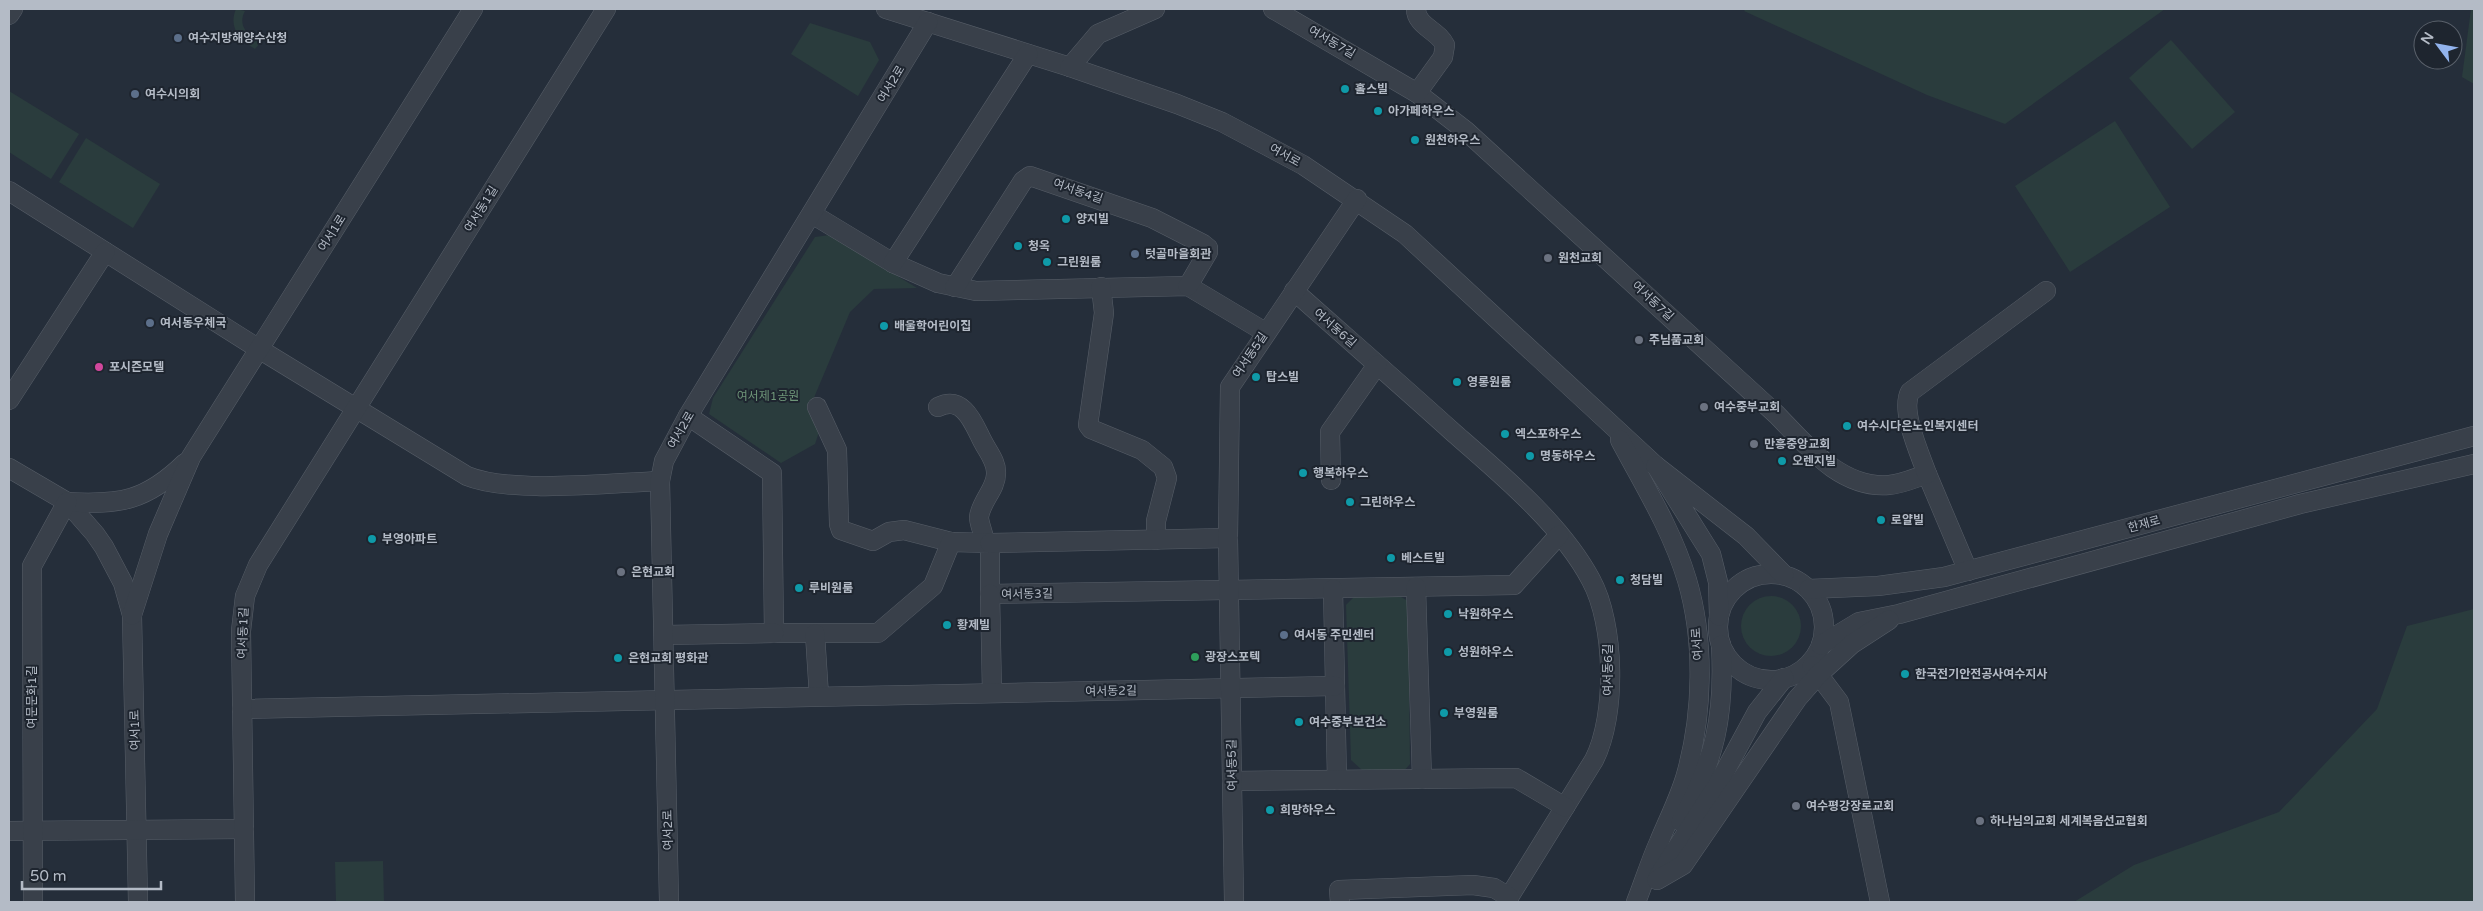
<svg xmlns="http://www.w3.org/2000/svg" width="2483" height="911" viewBox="0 0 2483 911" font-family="'Varela Round','Noto Sans KR',sans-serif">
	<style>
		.green { fill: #2a3c3d }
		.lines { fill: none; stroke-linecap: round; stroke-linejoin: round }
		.minor-casing { stroke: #575e68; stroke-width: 20 }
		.minor { stroke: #39404a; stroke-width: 19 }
		.service-dot { fill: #5c6f8a; stroke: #1e252f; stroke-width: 2 }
		.culture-dot { fill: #0f9aa8; stroke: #1e252f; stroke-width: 2 }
		.worship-dot { fill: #6b7280; stroke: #1e252f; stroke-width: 2 }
		.hotel-dot { fill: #d1479c; stroke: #1e252f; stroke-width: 2 }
		.leisure-dot { fill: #2e9e5b; stroke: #1e252f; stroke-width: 2 }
		.labels { text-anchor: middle; stroke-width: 4; stroke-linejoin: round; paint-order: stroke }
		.poi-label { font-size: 12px; font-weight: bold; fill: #b4bbc6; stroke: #1e252f; text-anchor: start }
		.street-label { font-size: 12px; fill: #b4bbc6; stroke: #1e252f }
		.park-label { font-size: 12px; fill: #6e9578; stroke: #1e252f }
	</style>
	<rect width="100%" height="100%" fill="#252e3a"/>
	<g class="green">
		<path d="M236 9 245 11C237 26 248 35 260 43L255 49C240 40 228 28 236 9Z"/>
		<polygon points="1746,9 2165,9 2005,124 1927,95 1744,11"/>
		<polygon points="2471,9 2474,9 2474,84 2462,77"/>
		<polygon points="810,23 870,42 879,60 858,96 791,54"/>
		<polygon points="2171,40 2235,112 2192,149 2129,78"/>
		<polygon points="9,91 79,134 51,179 9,152"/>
		<polygon points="2115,121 2170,207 2070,272 2015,186"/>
		<polygon points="86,138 160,184 133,228 59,182"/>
		<polygon points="830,235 917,288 874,289 850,312 813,400 820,429 815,444 781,463 709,414 713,398 815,237"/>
		<polygon points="1358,593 1396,594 1408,601 1410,764 1403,772 1362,770 1351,760 1346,605"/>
		<circle cx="1771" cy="626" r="30"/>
		<polygon points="2474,609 2474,902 2074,902 2134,865 2279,812 2377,709 2407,626"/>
		<polygon points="383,861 384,902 336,902 335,862"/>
	</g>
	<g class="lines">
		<defs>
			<g id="minor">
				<polyline points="886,9 1070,67 1177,104 1222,122 1303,165 1405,234 1656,466"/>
				<path d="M1273 9 1417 93 1466 131 1777 415C1807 446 1841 489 1889 485 1902 484 1915 478 1927 474L1968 571"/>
				<path d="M1416 9C1416 26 1439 31 1445 45L1443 57 1417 93"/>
				<polyline points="9,15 13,9"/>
				<polyline points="1070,67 1098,34 1155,9"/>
				<path d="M9 191 259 349 467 476C511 494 610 483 660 481"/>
				<polyline points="812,214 893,263 938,283 976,291 1188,286 1265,332"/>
				<polyline points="893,263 1028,54"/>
				<polyline points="955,287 1023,181 1030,176 1152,218 1203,244 1208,248 1208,252 1188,286"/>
				<polyline points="1101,287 1104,313 1088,425 1091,429 1142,450 1163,467 1167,478 1156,521 1156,540"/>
				<path d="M1294 291C1348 339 1402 386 1455 434 1502 475 1562 525 1591 580 1615 624 1617 715 1594 760L1506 902"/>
				<polyline points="9,400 105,252"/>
				<polyline points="817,407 837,450 839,524 841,530 873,541 889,532 904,530 951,542"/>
				<path d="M938 407C964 394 974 425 983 442 988 452 997 462 996 474 996 489 981 501 979 517 979 524 984 534 985 543"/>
				<polyline points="688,416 772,473 774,633 878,633 933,586 951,542 990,543 990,594 1514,585 1559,535"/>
				<path d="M1620 440C1644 485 1672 530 1687 580 1705 641 1703 714 1686 775 1679 799 1668 820 1659 842 1650 862 1644 882 1636 902"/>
				<polyline points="9,468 67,502 95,534 104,547 123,583 132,615 138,902"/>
				<path d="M1927 474C1920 454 1900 411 1910 392L2046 291"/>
				<polyline points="1331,480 1330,432 1377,365"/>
				<path d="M67 502C120 505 146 501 185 463"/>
				<polyline points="990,543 1228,538"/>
				<circle cx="1771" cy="627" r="53"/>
				<polyline points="1416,587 1422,779"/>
				<polyline points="1333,589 1337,780"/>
				<polyline points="1809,589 1878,586 1944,577 2474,436"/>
				<polyline points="990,594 992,692"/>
				<polyline points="132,615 158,534 191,457 473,9"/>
				<polyline points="1719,616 1718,582 1711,554 1656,466 1746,536 1784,575"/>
				<polyline points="815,634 819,696"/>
				<polyline points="665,635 774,633"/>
				<polyline points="1821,645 1859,622 1899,614 2300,504 2474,464"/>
				<polyline points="1812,666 1839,702 1880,902"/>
				<polyline points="242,709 1335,686"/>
				<polyline points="1232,781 1516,778 1565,807"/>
				<path d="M1681 822C1715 760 1725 716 1721 645"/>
				<polyline points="9,831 244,829"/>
				<polyline points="1658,877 1717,786 1757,712 1784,678"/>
				<polyline points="1657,880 1683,865 1797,699 1818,675 1852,644 1889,620"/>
				<polyline points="33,902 32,566 67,502"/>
				<polyline points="245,902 241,631 245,596 258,565 606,9"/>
				<polyline points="669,902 660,481 664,461 688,416 928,22"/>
				<polyline points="1234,902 1228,538 1230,387 1357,199"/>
				<polyline points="1340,902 1339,890 1473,885 1494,888 1509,897"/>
			</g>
		</defs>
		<use href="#minor" class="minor-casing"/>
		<use href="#minor" class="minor"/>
	</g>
	<g class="service-dot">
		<circle cx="178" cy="38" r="5"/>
		<circle cx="135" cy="94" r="5"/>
		<circle cx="1135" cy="254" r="5"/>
		<circle cx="150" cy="323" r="5"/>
		<circle cx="1284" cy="635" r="5"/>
	</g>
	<g class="culture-dot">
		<circle cx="1345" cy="89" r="5"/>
		<circle cx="1378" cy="111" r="5"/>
		<circle cx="1415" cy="140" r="5"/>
		<circle cx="1066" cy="219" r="5"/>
		<circle cx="1018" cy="246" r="5"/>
		<circle cx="1047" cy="262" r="5"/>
		<circle cx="884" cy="326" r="5"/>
		<circle cx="1256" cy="377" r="5"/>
		<circle cx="1457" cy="382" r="5"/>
		<circle cx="1847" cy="426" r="5"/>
		<circle cx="1505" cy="434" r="5"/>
		<circle cx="1530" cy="456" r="5"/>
		<circle cx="1782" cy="461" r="5"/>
		<circle cx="1303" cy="473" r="5"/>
		<circle cx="1350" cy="502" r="5"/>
		<circle cx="1881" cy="520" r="5"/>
		<circle cx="372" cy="539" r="5"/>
		<circle cx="1391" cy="558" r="5"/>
		<circle cx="1620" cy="580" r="5"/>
		<circle cx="799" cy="588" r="5"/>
		<circle cx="1448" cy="614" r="5"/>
		<circle cx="947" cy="625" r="5"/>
		<circle cx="1448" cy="652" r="5"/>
		<circle cx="618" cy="658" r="5"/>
		<circle cx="1905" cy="674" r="5"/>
		<circle cx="1444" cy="713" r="5"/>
		<circle cx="1299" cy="722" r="5"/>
		<circle cx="1270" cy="810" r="5"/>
	</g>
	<g class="worship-dot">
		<circle cx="1548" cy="258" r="5"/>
		<circle cx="1639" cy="340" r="5"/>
		<circle cx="1704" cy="407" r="5"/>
		<circle cx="1754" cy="444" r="5"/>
		<circle cx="621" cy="572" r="5"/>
		<circle cx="1796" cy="806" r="5"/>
		<circle cx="1980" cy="821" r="5"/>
	</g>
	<circle class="hotel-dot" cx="99" cy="367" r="5"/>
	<circle class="leisure-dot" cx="1195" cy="657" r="5"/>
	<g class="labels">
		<g class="poi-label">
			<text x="188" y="42">여수지방해양수산청</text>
			<text x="1355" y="93">홀스빌</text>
			<text x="145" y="98">여수시의회</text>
			<text x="1388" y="115">아가페하우스</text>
			<text x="1425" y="144">원천하우스</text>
			<text x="1076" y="223">양지빌</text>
			<text x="1028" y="250">청옥</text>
			<text x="1145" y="258">텃골마을회관</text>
			<text x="1558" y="262">원천교회</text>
			<text x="1057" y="266">그린원룸</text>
			<text x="160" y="327">여서동우체국</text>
			<text x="894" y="330">배울학어린이집</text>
			<text x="1649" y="344">주님품교회</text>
			<text x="109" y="371">포시즌모텔</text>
			<text x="1266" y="381">탑스빌</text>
			<text x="1467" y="386">영롱원룸</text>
			<text x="1714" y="411">여수중부교회</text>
			<text x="1857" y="430">여수시다은노인복지센터</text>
			<text x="1515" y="438">엑스포하우스</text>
			<text x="1764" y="448">만흥중앙교회</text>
			<text x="1540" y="460">명동하우스</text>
			<text x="1792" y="465">오렌지빌</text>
			<text x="1313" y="477">행복하우스</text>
			<text x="1360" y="506">그린하우스</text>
			<text x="1891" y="524">로얄빌</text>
			<text x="382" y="543">부영아파트</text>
			<text x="1401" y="562">베스트빌</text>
			<text x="631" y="576">은현교회</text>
			<text x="1630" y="584">청담빌</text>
			<text x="809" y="592">루비원룸</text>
			<text x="1458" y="618">낙원하우스</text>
			<text x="957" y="629">황제빌</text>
			<text x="1294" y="639">여서동 주민센터</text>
			<text x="1458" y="656">성원하우스</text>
			<text x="1205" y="661">광장스포텍</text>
			<text x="628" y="662">은현교회 평화관</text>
			<text x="1915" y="678">한국전기안전공사여수지사</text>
			<text x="1454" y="717">부영원룸</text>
			<text x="1309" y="726">여수중부보건소</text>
			<text x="1806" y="810">여수평강장로교회</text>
			<text x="1280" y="814">희망하우스</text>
			<text x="1990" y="825">하나님의교회 세계복음선교협회</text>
		</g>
		<g class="street-label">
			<text transform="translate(1332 42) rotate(30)" y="4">여서동7길</text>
			<text transform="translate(891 84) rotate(-59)" y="4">여서2로</text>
			<text transform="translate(1285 155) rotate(29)" y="4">여서로</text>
			<text transform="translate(1078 191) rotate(19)" y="4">여서동4길</text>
			<text transform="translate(481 209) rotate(-58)" y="4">여서동1길</text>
			<text transform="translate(332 233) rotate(-58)" y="4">여서1로</text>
			<text transform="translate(1653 301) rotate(43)" y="4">여서동7길</text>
			<text transform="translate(1335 328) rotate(41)" y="4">여서동6길</text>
			<text transform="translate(1250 355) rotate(-56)" y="4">여서동5길</text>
			<text transform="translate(681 430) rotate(-60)" y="4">여서2로</text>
			<text transform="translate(2144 524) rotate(-15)" y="4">한재로</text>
			<text transform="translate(1027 594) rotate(-1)" y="4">여서동3길</text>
			<text transform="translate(243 633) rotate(-88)" y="4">여서동1길</text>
			<text transform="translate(1697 644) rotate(-94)" y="4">여서로</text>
			<text transform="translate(1608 670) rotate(-90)" y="4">여서동6길</text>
			<text transform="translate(1111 691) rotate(-1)" y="4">여서동2길</text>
			<text transform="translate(32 697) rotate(-90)" y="4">여문문화1길</text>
			<text transform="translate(135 730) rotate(-91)" y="4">여서1로</text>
			<text transform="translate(1232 765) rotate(-91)" y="4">여서동5길</text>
			<text transform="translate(668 830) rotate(-91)" y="4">여서2로</text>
		</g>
		<g class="park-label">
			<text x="768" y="400">여서제1공원</text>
		</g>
	</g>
	<rect width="2483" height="911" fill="none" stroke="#b4bbc6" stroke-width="20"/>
	<g transform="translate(2438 45) rotate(302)"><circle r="24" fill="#1e252f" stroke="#5a616b"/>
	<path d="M0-4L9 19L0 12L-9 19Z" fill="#92b3ed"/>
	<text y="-8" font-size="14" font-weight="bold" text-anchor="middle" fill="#b4bbc6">N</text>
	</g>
	<path d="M22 881v8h139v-8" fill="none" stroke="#b4bbc6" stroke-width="2.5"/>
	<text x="30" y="881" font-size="15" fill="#b4bbc6" stroke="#1e252f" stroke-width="4" paint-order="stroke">50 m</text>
</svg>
